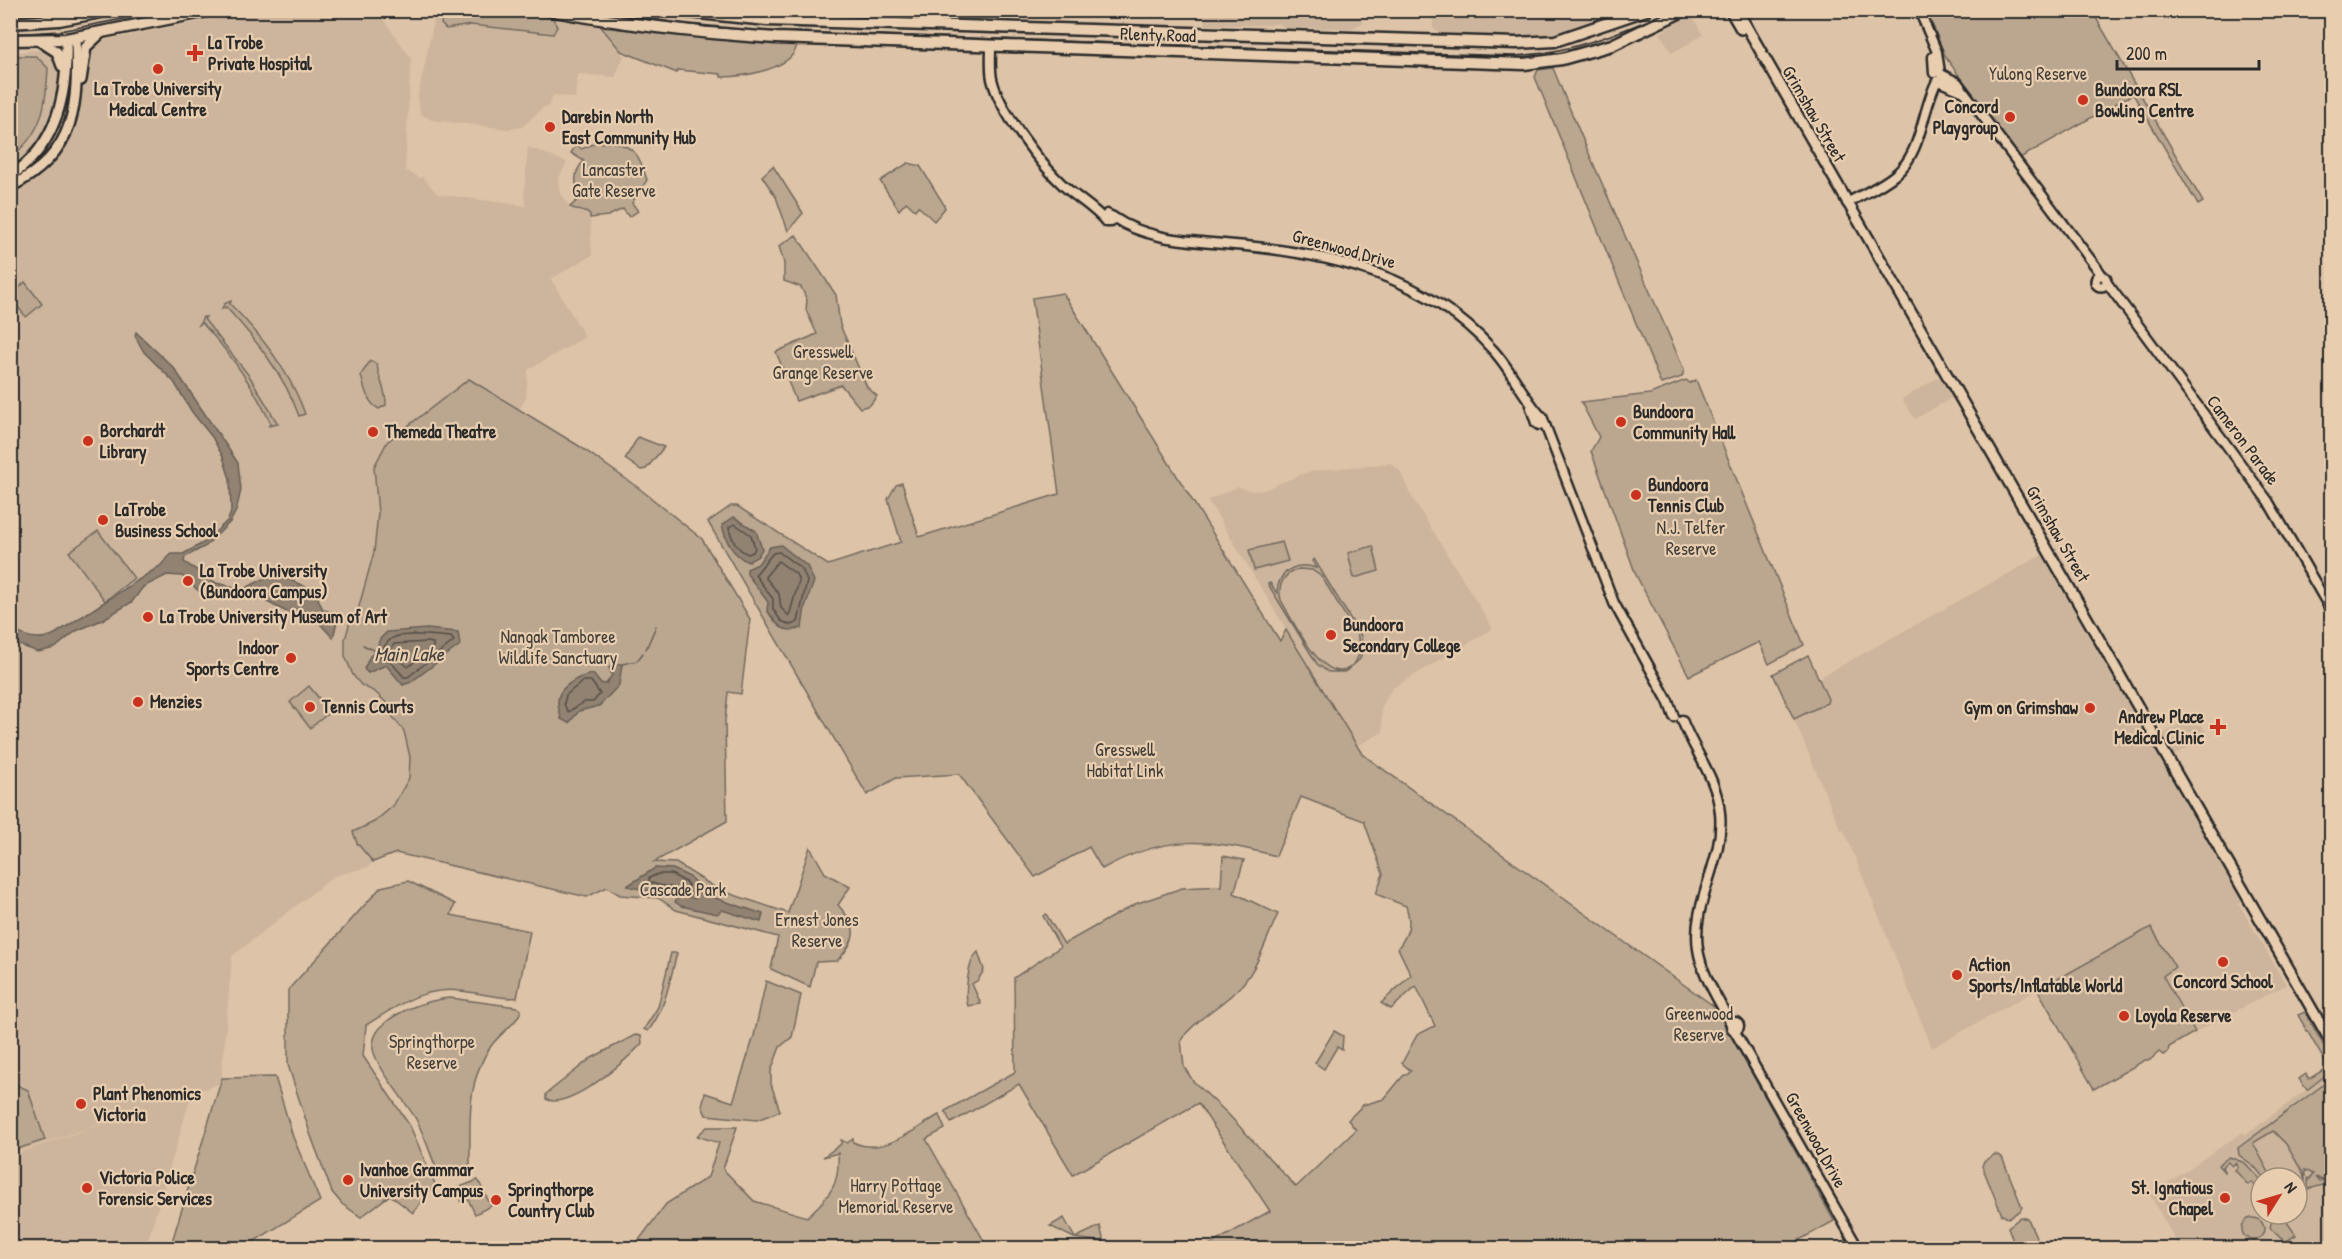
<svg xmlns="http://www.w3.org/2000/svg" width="2342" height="1259" viewBox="0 0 2342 1259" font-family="'Patrick Hand',sans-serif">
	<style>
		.built { fill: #ccb59c; fill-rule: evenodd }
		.green { fill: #bba790; stroke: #73695e; stroke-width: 1.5; fill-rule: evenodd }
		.water { fill: #918272; stroke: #685f56; stroke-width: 1.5 }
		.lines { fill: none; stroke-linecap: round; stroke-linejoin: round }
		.shore { stroke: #544e47; stroke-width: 1.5 }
		.stream { stroke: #685f56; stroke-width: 1.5 }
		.secondary-casing { stroke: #2b2b2b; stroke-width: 13 }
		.primary-casing { stroke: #2b2b2b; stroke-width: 14 }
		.highway-casing { stroke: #2b2b2b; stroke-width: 15 }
		.secondary { stroke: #e8cdaf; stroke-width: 8 }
		.primary { stroke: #e8cdaf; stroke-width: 9 }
		.highway { stroke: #e8cdaf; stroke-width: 10 }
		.tram { stroke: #2b2b2b; stroke-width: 1.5 }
		.poi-dot { fill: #c8321e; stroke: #e8cdaf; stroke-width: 2 }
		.labels { text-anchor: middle; stroke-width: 4.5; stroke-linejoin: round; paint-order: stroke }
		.street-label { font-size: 18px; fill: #2b2b2b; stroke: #e8cdaf }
		.poi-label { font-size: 18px; font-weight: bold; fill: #2b2b2b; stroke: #e8cdaf; text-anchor: start }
		.park-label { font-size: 18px; fill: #413e3a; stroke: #e8cdaf }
		.water-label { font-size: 20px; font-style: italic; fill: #44413d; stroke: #e8cdaf }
	</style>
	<rect width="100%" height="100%" fill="#ddc3a7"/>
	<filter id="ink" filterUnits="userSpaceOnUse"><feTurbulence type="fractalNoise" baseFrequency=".0167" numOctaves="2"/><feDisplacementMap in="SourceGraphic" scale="12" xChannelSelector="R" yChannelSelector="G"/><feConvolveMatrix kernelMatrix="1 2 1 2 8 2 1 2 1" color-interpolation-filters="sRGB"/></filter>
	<g filter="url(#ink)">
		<g class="built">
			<polygon points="250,11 377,11 411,58 405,170 420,178 423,177 437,194 526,206 524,196 528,147 567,162 559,178 560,192 570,207 590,214 592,255 551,279 585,337 528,370 526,398 519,410 469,379 387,442 374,467 378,513 374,552 358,610 350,622 345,639 345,656 360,685 375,692 391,707 392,716 404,731 410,757 409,777 393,806 374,822 353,832 357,843 373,862 368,867 334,876 232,956 221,1083 192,1093 147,1243 148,1248 11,1248 10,1156 154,1106 11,1154 11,53 91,43"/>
			<polygon points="436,11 550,11 599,20 600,28 624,56 615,77 580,74 577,76 575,98 553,95 548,107 544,107 522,127 508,129 432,120 421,114 417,100"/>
			<polygon points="1205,11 1362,11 1362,23 1352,28 1287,28 1275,23 1271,25 1205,25"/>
			<polygon points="1433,11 1623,11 1581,27 1538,37 1439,33 1433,28"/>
			<polygon points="1691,14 1703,35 1672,53 1660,33"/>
			<polygon points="1939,377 1952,398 1915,419 1902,399"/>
			<polygon points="1391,463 1400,471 1410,494 1492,627 1491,630 1394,687 1387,696 1381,710 1383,732 1357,746 1208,500 1238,487 1252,491 1264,490 1305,473 1322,470"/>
			<polygon points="2042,555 2231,883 2242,902 2239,904 2286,985 2195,1032 2163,976 2175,967 2151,927 1932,1048 1844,830 1841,831 1794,719 1827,703 1828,699 1817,679"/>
			<polygon points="2196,715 2208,736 2173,756 2161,735"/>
			<path d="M2331 1071V1248H2180L2150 1195 2243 1132 2246 1135ZM2261 1178H2297V1214H2261Z"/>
		</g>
		<g class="green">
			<polygon points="443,11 512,11 553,18 557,27 553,34 471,25 446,29 441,24"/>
			<polygon points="872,11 957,11 957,18 878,17"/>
			<polygon points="1927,11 2092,11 2203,202 2198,205 2133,94 2020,158 1946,58"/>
			<path d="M601 27 758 43H797C796 69 743 77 721 77V74L678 70 677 73 621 51Z"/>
			<path d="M11 56H36L48 68C46 105 43 133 11 157Z"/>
			<path d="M1553 68C1594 170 1641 269 1684 370L1682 377 1661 384 1535 77 1538 70Z"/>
			<path d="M613 142C638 147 641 161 647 180L632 203 638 211 629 217 623 209 608 216 590 218V214L570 207 581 197C574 186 573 171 584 161L571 153 576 145 582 149 595 143Z"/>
			<polygon points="908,163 920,166 943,203 945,208 934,221 918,206 915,210 906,202 899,210 880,181"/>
			<polygon points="773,166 803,213 788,231 776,197 762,176"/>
			<polygon points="796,235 836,295 840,325 867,387 877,396 870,405 860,408 841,385 796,401 776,352 817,334 806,310 807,300 801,287 784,281 784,263 779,246"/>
			<polygon points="25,282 42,304 26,317 10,297"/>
			<path d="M1063 293 1280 641 1286 630 1362 754 1715 1007 1834 1221 1785 1248H1204L1270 1211 1198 1103 1073 1175 1019 1084 951 1123 945 1111 1015 1072 1014 978 1060 947 1043 916 1046 914 1064 944 1135 904 1182 888 1221 886 1223 856 1244 860 1234 893 1278 914C1266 939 1257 972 1236 991 1217 1009 1197 1018 1181 1040L1184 1067 1193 1081 1227 1113 1296 1187 1356 1130 1348 1120 1363 1105 1384 1099 1403 1076 1411 1071 1402 1063 1417 1035 1435 1026 1416 986 1391 1009 1381 1003 1411 975 1398 948C1409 933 1412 923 1406 906L1376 894 1383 874 1364 821 1301 797 1276 856C1208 838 1165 834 1102 869L1089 847 1035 877 959 774 896 778 867 795 708 522 731 506H737L828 565 901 542 888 499 896 485 902 483 919 537 1059 494 1032 298Z"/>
			<path d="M231 301 230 304C261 335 290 372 305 414L299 416C284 374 255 339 226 307L222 309 224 304Z"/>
			<path d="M203 317H206L204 319 250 377 278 424 268 426 271 424C254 387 230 353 202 323L199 325Z"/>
			<path d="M370 361 377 364C378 378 387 392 386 405L379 409C367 403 364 387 361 375Z"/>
			<path d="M469 379 579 446 640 489 702 539 750 619 741 694 728 692 725 721 727 821 654 862 676 863 719 890 788 913 810 847 825 873 850 887 838 905C859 928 858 939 837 961L816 962 810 987 771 969 778 937 676 910 658 898 620 895 607 887 587 897 396 853 373 862 357 843 353 832 374 822 393 806 409 778 410 757 404 731 392 716 391 707 375 692 361 685 353 675 345 656V639L350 622 358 610 374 552 378 513 374 467 387 442Z"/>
			<polygon points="1686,380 1690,383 1696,380 1804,645 1769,664 1759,642 1689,676 1636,575 1591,451 1599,437 1581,402 1650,394"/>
			<polygon points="638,437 664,447 646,469 641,470 625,459"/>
			<polygon points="98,531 134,578 105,601 69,552"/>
			<polygon points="1282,542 1288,561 1254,570 1249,550"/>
			<polygon points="1373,546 1379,571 1354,578 1348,553"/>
			<path d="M1314 559 1361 636 1363 648 1360 659 1345 672H1328L1317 664 1268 584 1270 583 1277 593C1278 571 1296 561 1316 568L1312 561ZM1299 569 1312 570 1322 577 1358 637 1359 655C1333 706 1292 620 1281 600 1277 585 1284 573 1299 569Z"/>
			<polygon points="1808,655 1828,699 1827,703 1794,719 1773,674"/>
			<polygon points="309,686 330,712 310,728 290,702"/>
			<path d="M408 881 455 904 451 915 530 931 517 998C498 998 480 993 461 991 423 986 397 1006 366 1025L363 1056 410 1126 435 1184 413 1213 390 1195 361 1217 342 1204 332 1192 311 1136 288 1065V990L381 887Z"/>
			<polygon points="2151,927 2175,967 2163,976 2195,1032 2169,1047 2168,1052 2163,1055 2159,1052 2150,1060 2145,1060 2094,1089 2038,990"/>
			<path d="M978 952 984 970 978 980 972 984 981 1004 968 1006C964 994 968 960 978 952Z"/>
			<path d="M671 953H677C670 979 666 1009 648 1031L644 1029 658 1007Z"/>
			<polygon points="766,981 801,995 792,1037 780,1047 771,1071 771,1084 780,1111 757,1120 706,1115 702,1106 705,1093 733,1102 754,1036"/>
			<path d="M450 998 517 1007 521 1010C518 1023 499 1034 491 1046 466 1082 470 1121 470 1163L467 1168 447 1177 439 1175C431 1156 425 1137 416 1119 406 1102 375 1065 373 1049 370 1017 426 1000 450 998Z"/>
			<polygon points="2305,1012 2331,1059 2331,1071 2307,1090 2299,1079 2306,1074 2309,1079 2328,1067 2298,1015"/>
			<polygon points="1334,1031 1343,1036 1342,1050 1337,1047 1324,1069 1315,1063"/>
			<path d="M635 1035 641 1036 642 1043C628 1060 568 1111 546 1099V1094L590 1059Z"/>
			<polygon points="275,1077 293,1137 320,1201 243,1248 170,1248 222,1078"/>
			<polygon points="10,1082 28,1090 45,1140 11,1151"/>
			<polygon points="2327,1082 2332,1088 2331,1178 2322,1180 2316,1177 2319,1181 2331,1179 2331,1183 2308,1189 2308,1178 2310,1179 2313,1174 2305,1170 2305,1184 2303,1173 2286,1144 2273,1131 2253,1143 2272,1178 2264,1178 2254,1166 2239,1155 2238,1148"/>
			<path d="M939 1115 945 1129 926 1139 988 1248H633L666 1204 708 1177 719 1143 697 1136 707 1127H737L723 1169 754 1201 807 1217C830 1195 840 1186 838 1153L823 1157 841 1144V1140L847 1143 853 1139V1142C883 1157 914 1129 939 1115Z"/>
			<polygon points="1995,1154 2002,1157 2022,1207 2020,1211 2008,1218 2002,1215 1982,1166 1984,1161"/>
			<polygon points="2229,1157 2245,1163 2261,1180 2261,1185 2255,1186 2251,1182 2248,1185 2235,1170 2238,1167 2235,1163 2232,1166 2228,1162 2222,1167 2225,1173 2218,1165"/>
			<polygon points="478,1180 491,1206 475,1214 468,1199 461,1202 455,1189"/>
			<polygon points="2282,1215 2296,1235 2285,1242 2270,1228 2272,1220"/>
			<polygon points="2021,1217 2028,1219 2041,1248 2016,1248 2008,1227"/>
			<circle cx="2253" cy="1229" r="11"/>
			<polygon points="1064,1218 1075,1238 1100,1226 1104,1242 1074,1238 1050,1226"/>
		</g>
		<g class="water">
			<path d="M136 332 174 368 238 463 241 490 236 511 230 522 206 546 185 557 184 562 216 583 244 589 275 573 315 591 323 610 339 613 333 638 312 615 287 612 265 601 225 590 201 593 182 576 167 575 143 587 132 602 102 620 76 631 55 648 38 652 11 642V628C25 638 39 642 55 634L160 566 171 554H183L205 542 228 520 231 512 230 479 223 457 212 437 192 412 174 382 144 352 135 336Z"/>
			<path d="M734 517 756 531 762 549 758 556 748 562C732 554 726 542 722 525Z"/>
			<path d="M781 545 807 566 814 581 805 607 802 628C783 634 777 626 767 610L768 602 747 574V569L758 564 770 547Z"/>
			<polygon points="427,629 458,632 460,645 411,682 403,685 386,665 368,673 364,669 370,656 376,651 380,639 387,632"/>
			<path d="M615 664H622L619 685 599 706 579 711 569 723 561 719C561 714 558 709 558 704 556 687 579 676 593 674L600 683 606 684 612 675 609 668Z"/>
			<polygon points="655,868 673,869 690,877 706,895 763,914 761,922 722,910 717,914 681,906 675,902 679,895 695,899 697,895 692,893 691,896 667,895 627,886"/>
		</g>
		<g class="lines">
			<g class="shore">
				<path d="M735 524 751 535 755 548 753 552 748 554C737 550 731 538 729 527Z"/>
				<polygon points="779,552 802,569 807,581 798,622 791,625 781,621 773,609 773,599 755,575 773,553"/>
				<polygon points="778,561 796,574 799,581 789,616 781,608 779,594 765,577"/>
				<path d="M427 635 451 637 454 641 408 677H404L390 661 380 658C387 630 402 636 427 635Z"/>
				<polygon points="427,642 433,643 433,647 408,667 390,651 394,644"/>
				<polygon points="583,681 591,681 600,694 593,702 584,702 568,712 564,704 566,695"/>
				<path d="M658 874H671L687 883 689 888 684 892C675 886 660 887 649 882V878Z"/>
			</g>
			<g class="stream">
				<polyline points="363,645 376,651"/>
				<polyline points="646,649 656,626"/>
				<polyline points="622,664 637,661 643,653"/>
			</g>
			<defs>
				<g id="secondary">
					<polyline points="1919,10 1937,52 1940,73"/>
					<path d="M991 47C991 58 990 69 992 79 999 110 1041 165 1064 186 1078 199 1095 208 1106 222H1111L1113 217 1107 214 1104 219"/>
					<polyline points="1933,57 1934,73"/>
					<polyline points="1941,74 1957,82 2102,275"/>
					<polyline points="1938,81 1962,91"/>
					<path d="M1847 203C1863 194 1882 186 1896 174 1922 153 1922 109 1937 81"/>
					<path d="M1113 217C1150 243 1203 241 1246 246 1337 255 1428 278 1492 349 1511 369 1522 395 1540 415"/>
					<circle cx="2101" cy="281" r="5.5"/>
					<polyline points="2107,283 2268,501 2332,612"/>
					<polyline points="1531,408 1536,423 1539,425 1544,422 1542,416 1535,418"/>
					<polyline points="1544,422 1614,603 1668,701 1674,717"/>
					<path d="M1682 720C1694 751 1717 778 1720 813 1725 860 1691 902 1698 949 1702 976 1719 1000 1731 1024"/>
					<circle cx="1735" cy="1026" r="4"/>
					<polyline points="1734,1030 1858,1248"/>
				</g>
				<g id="primary">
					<polyline points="1730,10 1741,29"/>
					<polyline points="1737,10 2332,1044"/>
					<polyline points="40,41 57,52 62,66"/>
					<polyline points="81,80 86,47 101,33"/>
					<path d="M10 176C58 146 68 92 66 39"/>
					<path d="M10 187C78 153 78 104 76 37"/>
				</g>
				<g id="highway">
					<path d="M550 10C625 25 700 33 776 38L1524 64 1562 59 1612 45 1685 10"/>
					<polyline points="670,10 767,20 1516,43 1555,41 1646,10"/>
					<polyline points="10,23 59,20 112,10"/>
					<polyline points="10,40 66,39 213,10"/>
				</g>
			</defs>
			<use href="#secondary" class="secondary-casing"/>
			<use href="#primary" class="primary-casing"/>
			<use href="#highway" class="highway-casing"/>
			<use href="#secondary" class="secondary"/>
			<use href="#primary" class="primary"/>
			<use href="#highway" class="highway"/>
			<g class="tram">
				<path d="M591 10 706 27 784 32 1514 56C1572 53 1619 33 1672 10"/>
				<polyline points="10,34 60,31 169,10"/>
			</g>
		</g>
	</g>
	<g class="poi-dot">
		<path d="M192 44h6v6h6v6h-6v6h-6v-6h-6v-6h6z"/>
		<circle cx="158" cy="69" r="6"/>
		<circle cx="2083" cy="100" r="6"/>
		<circle cx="2010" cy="117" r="6"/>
		<circle cx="550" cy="127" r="6"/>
		<circle cx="1621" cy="422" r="6"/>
		<circle cx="373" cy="432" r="6"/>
		<circle cx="88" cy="441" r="6"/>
		<circle cx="1636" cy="495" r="6"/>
		<circle cx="103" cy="520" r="6"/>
		<circle cx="188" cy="581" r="6"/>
		<circle cx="148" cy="617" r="6"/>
		<circle cx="1331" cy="635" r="6"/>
		<circle cx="291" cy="658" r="6"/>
		<circle cx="138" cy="702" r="6"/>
		<circle cx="310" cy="707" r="6"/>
		<circle cx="2090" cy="708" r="6"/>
		<path d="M2215 718h6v6h6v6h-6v6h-6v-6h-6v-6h6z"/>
		<circle cx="2223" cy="962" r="6"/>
		<circle cx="1957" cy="975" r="6"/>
		<circle cx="2124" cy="1016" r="6"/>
		<circle cx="81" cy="1104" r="6"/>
		<circle cx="348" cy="1180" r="6"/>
		<circle cx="87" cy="1188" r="6"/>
		<circle cx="2225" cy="1198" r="6"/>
		<circle cx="496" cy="1200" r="6"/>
	</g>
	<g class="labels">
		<g class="street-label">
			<text transform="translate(1158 35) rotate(2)" y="6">Plenty Road</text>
			<text transform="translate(1814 114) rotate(60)" y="6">Grimshaw Street</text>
			<text transform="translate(1344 249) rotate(15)" y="6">Greenwood Drive</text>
			<text transform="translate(2243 440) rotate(53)" y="6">Cameron Parade</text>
			<text transform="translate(2058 534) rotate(60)" y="6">Grimshaw Street</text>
			<text transform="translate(1816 1140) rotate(61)" y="6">Greenwood Drive</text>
		</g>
		<g class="poi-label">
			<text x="208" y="49">La Trobe<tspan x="208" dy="21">Private Hospital</tspan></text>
			<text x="158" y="95" text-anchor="middle">La Trobe University<tspan x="158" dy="21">Medical Centre</tspan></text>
			<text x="2095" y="96">Bundoora RSL<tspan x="2095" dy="21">Bowling Centre</tspan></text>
			<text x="1998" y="113" text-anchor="end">Concord<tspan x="1998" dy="21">Playgroup</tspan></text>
			<text x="562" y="123">Darebin North<tspan x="562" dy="21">East Community Hub</tspan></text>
			<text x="1633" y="418">Bundoora<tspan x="1633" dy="21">Community Hall</tspan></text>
			<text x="100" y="437">Borchardt<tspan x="100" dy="21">Library</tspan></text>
			<text x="385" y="438">Themeda Theatre</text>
			<text x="1648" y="491">Bundoora<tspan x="1648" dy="21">Tennis Club</tspan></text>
			<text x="115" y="516">LaTrobe<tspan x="115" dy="21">Business School</tspan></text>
			<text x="200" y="577">La Trobe University<tspan x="200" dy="21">(Bundoora Campus)</tspan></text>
			<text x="160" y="623">La Trobe University Museum of Art</text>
			<text x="1343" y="631">Bundoora<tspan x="1343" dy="21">Secondary College</tspan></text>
			<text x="279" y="654" text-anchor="end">Indoor<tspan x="279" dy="21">Sports Centre</tspan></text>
			<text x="150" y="708">Menzies</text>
			<text x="322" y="713">Tennis Courts</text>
			<text x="2078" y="714" text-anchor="end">Gym on Grimshaw</text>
			<text x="2204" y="723" text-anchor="end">Andrew Place<tspan x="2204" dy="21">Medical Clinic</tspan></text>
			<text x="1969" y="971">Action<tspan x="1969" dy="21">Sports/Inflatable World</tspan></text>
			<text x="2223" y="988" text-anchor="middle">Concord School</text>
			<text x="2136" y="1022">Loyola Reserve</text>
			<text x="93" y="1100">Plant Phenomics<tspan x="93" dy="21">Victoria</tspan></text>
			<text x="360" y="1176">Ivanhoe Grammar<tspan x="360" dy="21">University Campus</tspan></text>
			<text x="99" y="1184">Victoria Police<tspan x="99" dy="21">Forensic Services</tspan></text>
			<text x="2213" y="1194" text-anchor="end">St. Ignatious<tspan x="2213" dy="21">Chapel</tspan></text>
			<text x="508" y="1196">Springthorpe<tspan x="508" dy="21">Country Club</tspan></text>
		</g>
		<g class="park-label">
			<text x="2038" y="80">Yulong Reserve</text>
			<text x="614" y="176">Lancaster<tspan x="614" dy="21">Gate Reserve</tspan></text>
			<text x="823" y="358">Gresswell<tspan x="823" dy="21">Grange Reserve</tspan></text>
			<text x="1691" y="534">N.J. Telfer<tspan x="1691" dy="21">Reserve</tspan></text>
			<text x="558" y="643">Nangak Tamboree<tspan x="558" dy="21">Wildlife Sanctuary</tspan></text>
			<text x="1125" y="756">Gresswell<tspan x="1125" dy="21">Habitat Link</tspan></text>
			<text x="683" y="896">Cascade Park</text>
			<text x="817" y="926">Ernest Jones<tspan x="817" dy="21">Reserve</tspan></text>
			<text x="1699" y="1020">Greenwood<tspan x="1699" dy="21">Reserve</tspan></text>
			<text x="432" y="1048">Springthorpe<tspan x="432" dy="21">Reserve</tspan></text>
			<text x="896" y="1192">Harry Pottage<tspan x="896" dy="21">Memorial Reserve</tspan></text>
		</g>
		<g class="water-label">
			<text x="409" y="661">Main Lake</text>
		</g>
	</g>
	<rect width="2342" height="1259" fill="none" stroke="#e8cdaf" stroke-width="36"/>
	<rect x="18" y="18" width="2306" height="1223" fill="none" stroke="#2b2b2b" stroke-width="2" filter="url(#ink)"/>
	<g transform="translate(2279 1196) rotate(53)"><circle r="28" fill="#e8cdaf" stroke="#9c8c7a" stroke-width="1.5"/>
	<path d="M0-4.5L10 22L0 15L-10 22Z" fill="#c8321e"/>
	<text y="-9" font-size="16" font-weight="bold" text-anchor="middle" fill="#2b2b2b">N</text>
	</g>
	<path d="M2117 60v9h142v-9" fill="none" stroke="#2b2b2b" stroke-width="3"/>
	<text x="2126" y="60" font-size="18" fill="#2b2b2b" stroke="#e8cdaf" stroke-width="4.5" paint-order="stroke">200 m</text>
</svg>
